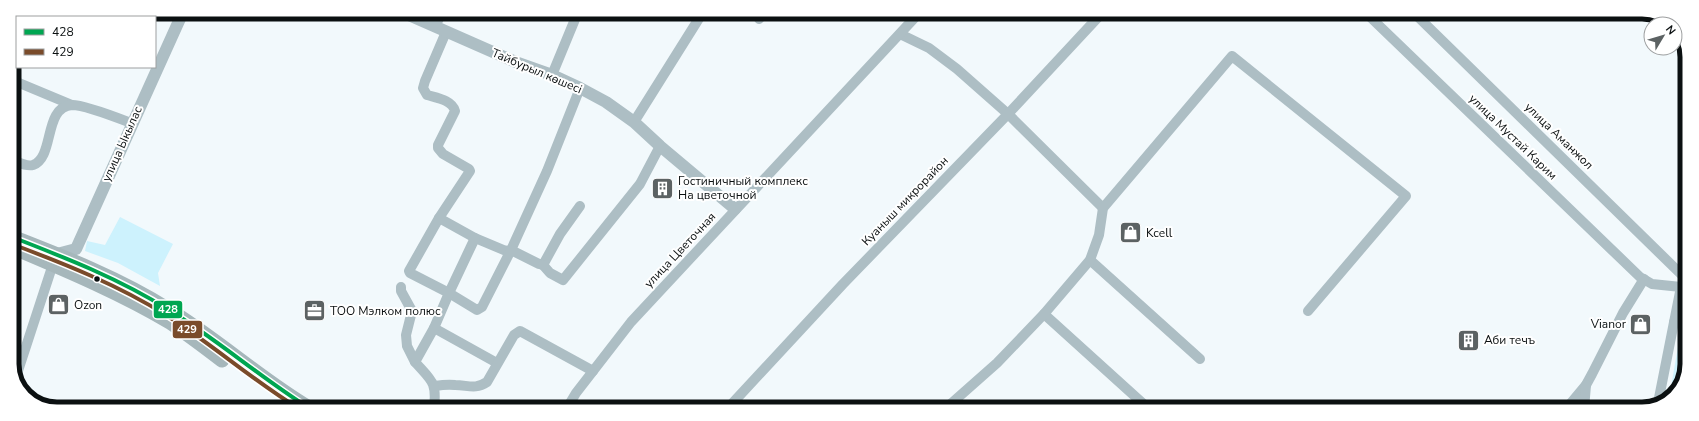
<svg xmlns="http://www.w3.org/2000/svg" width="1699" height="421" viewBox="0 0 1699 421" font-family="'Nunito Sans',sans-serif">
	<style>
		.green { fill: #cdf2fd }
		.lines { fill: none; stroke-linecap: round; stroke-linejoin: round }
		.minor { stroke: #adbec4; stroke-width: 10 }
		.tertiary { stroke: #adbec4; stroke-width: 12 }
		.primary { stroke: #a6b7bb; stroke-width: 15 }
		.bus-1-casing { stroke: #fff; stroke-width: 7 }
		.bus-2-casing { stroke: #fff; stroke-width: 7 }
		.bus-1 { stroke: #00a651; stroke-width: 4 }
		.bus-2 { stroke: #7a4b2a; stroke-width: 4 }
		.bus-dot { fill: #0b1011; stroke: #fff; stroke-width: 1.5 }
		.labels { text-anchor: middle; stroke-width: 4; stroke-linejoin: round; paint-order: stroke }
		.street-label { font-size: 12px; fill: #0b1011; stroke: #fff }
		.poi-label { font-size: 12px; fill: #0b1011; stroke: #fff; text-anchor: start }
		.rim { fill: none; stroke: #0b1011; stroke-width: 5 }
		.line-badge { stroke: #fff; stroke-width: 1.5 }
		.badge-label { font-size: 11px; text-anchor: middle; font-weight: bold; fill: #fff }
	</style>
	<rect width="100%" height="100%" fill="#f2f9fc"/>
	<g class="green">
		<polygon points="120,217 173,244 158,273 160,286 118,263 85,251 87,241 105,245"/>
		<polygon points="1681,330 1686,330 1686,363 1683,377 1669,398"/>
	</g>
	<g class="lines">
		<g class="minor">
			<polyline points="1366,13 1640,277 1652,284 1681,287"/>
			<polyline points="1414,13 1686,279"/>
			<polyline points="759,19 764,12"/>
			<polyline points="435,27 442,12"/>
			<polyline points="900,34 929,48 957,69 1008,114 1103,208"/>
			<polyline points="552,75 578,12"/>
			<polyline points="12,80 72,105"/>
			<polyline points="634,122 703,12"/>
			<path d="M12 160C18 162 26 167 33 165 55 157 43 107 72 105 85 105 118 118 131 123"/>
			<polyline points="439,218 475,238 506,251 511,250 547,171 580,88"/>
			<polyline points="475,238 449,293 477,310 482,307 511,250 539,264 543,265 560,234 580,206"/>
			<polyline points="1090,260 1200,359"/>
			<polyline points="543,265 550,273 563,280 640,184 660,146"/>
			<polyline points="401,287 401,291 412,311 406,335 407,346 415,362"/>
			<polyline points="1044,314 1149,409"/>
			<polyline points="1674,322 1686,324"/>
			<polyline points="434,328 497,363"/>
			<polyline points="16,377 53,264"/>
			<path d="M435 386C441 385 448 384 455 385 468 385 475 390 487 382L514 335 520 331 593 371"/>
			<polyline points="1658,403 1681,287 1684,282"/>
			<path d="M434 408C437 382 432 381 415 362L434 328 449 293 410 273 409 271 439 218 470 171 469 169 443 154 438 148V145L455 111C452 100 437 98 427 95L423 88 425 81 446 32"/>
			<polyline points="567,408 576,393 631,322 920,12"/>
			<polyline points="728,408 843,284 1008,114 1102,13"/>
			<polyline points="945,409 997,363 1044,314 1090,260 1099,235 1103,208 1232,56 1406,196 1308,311"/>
			<polyline points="1566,409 1586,385 1592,374 1623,313 1644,279"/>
			<polyline points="1584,409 1586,385"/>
		</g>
		<g class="tertiary">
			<polyline points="402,12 518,63 552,75 580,88 606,102 634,122 660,146 735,209"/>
			<polyline points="56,258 57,254 76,249 183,12"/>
		</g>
		<g class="primary">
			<path d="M12 237C66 258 120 279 169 310 218 340 260 379 309 408"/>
			<path d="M17 249C67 270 123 294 170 322 188 334 205 347 222 360"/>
		</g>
		<defs>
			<path id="bus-1" d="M12 237C66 258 120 279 169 310 218 340 261 378 309 408"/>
			<path id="bus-2" d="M12 244C65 264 118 285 166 315 212 344 252 380 298 408"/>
		</defs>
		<use href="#bus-1" class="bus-1-casing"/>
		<use href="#bus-2" class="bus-2-casing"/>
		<use href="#bus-1" class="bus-1"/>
		<use href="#bus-2" class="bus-2"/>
	</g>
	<defs>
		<symbol id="building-square" viewBox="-11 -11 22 22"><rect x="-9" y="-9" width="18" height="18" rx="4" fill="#5c6263" stroke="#fff"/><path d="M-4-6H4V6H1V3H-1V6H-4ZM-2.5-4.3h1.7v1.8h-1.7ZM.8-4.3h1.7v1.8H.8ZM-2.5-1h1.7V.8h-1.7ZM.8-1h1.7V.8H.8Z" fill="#fff"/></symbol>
		<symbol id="shop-square" viewBox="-11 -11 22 22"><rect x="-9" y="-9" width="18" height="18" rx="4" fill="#5c6263" stroke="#fff"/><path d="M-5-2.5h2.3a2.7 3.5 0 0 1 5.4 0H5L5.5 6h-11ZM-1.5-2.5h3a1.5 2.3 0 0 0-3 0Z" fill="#fff"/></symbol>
		<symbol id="office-square" viewBox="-11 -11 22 22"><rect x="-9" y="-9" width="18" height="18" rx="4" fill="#5c6263" stroke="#fff"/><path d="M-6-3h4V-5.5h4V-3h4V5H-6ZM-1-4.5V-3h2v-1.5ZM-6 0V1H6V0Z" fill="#fff"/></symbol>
	</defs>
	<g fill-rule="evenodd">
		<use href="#building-square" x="650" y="176" width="25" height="25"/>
		<use href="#shop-square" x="1118" y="220" width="25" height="25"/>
		<use href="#shop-square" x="46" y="292" width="25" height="25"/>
		<use href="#office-square" x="302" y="298" width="25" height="25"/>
		<use href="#shop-square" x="1628" y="312" width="25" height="25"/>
		<use href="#building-square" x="1456" y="328" width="25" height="25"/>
	</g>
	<circle class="bus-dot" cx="97" cy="279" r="3.5"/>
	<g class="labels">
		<g class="street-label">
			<text transform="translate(537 71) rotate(23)" y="4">Тайбурыл көшесі</text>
			<text transform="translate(1559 136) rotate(44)" y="4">улица Аманжол</text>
			<text transform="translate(1513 137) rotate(44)" y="4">улица Мустай Карим</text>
			<text transform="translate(122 144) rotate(-66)" y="4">улица Ыкылас</text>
			<text transform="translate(905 201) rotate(-46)" y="4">Куаныш микрорайон</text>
			<text transform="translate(680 250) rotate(-47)" y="4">улица Цветочная</text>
		</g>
		<g class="poi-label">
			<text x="678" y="185">Гостиничный комплекс<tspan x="678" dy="14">На цветочной</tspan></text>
			<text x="1146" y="237">Kcell</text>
			<text x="74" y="309">Ozon</text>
			<text x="330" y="315">ТОО Мэлком полюс</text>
			<text x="1626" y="328" text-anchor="end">Vianor</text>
			<text x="1484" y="344">Аби течъ</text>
		</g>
	</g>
	<path d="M0 0H1699V421H0ZM57 19H1642A38 38 0 0 1 1680 57V364A38 38 0 0 1 1642 402H57A38 38 0 0 1 19 364V57A38 38 0 0 1 57 19Z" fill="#fff" fill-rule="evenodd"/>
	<path class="rim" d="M57 19H1642A38 38 0 0 1 1680 57V364A38 38 0 0 1 1642 402H57A38 38 0 0 1 19 364V57A38 38 0 0 1 57 19Z"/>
	<g class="line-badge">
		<rect x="153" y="300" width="30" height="19" rx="4" fill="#00a651"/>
		<rect x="172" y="320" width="31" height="19" rx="4" fill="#7a4b2a"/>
	</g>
	<g class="badge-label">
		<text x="168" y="313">428</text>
		<text x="187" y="333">429</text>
	</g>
	<rect x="16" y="16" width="140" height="52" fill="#ffffff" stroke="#9d9fa0"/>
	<rect x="24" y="29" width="20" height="6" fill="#00a651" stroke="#9d9fa0"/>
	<text x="52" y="36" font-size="12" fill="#0b1011">428</text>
	<rect x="24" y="49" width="20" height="6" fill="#7a4b2a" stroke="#9d9fa0"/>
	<text x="52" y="56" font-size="12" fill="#0b1011">429</text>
	<g transform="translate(1663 36) rotate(52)"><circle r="19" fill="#ffffff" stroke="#9d9fa0"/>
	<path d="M0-3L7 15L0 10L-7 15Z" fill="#5c6263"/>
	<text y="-6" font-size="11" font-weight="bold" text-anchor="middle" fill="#0b1011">N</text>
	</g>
</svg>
